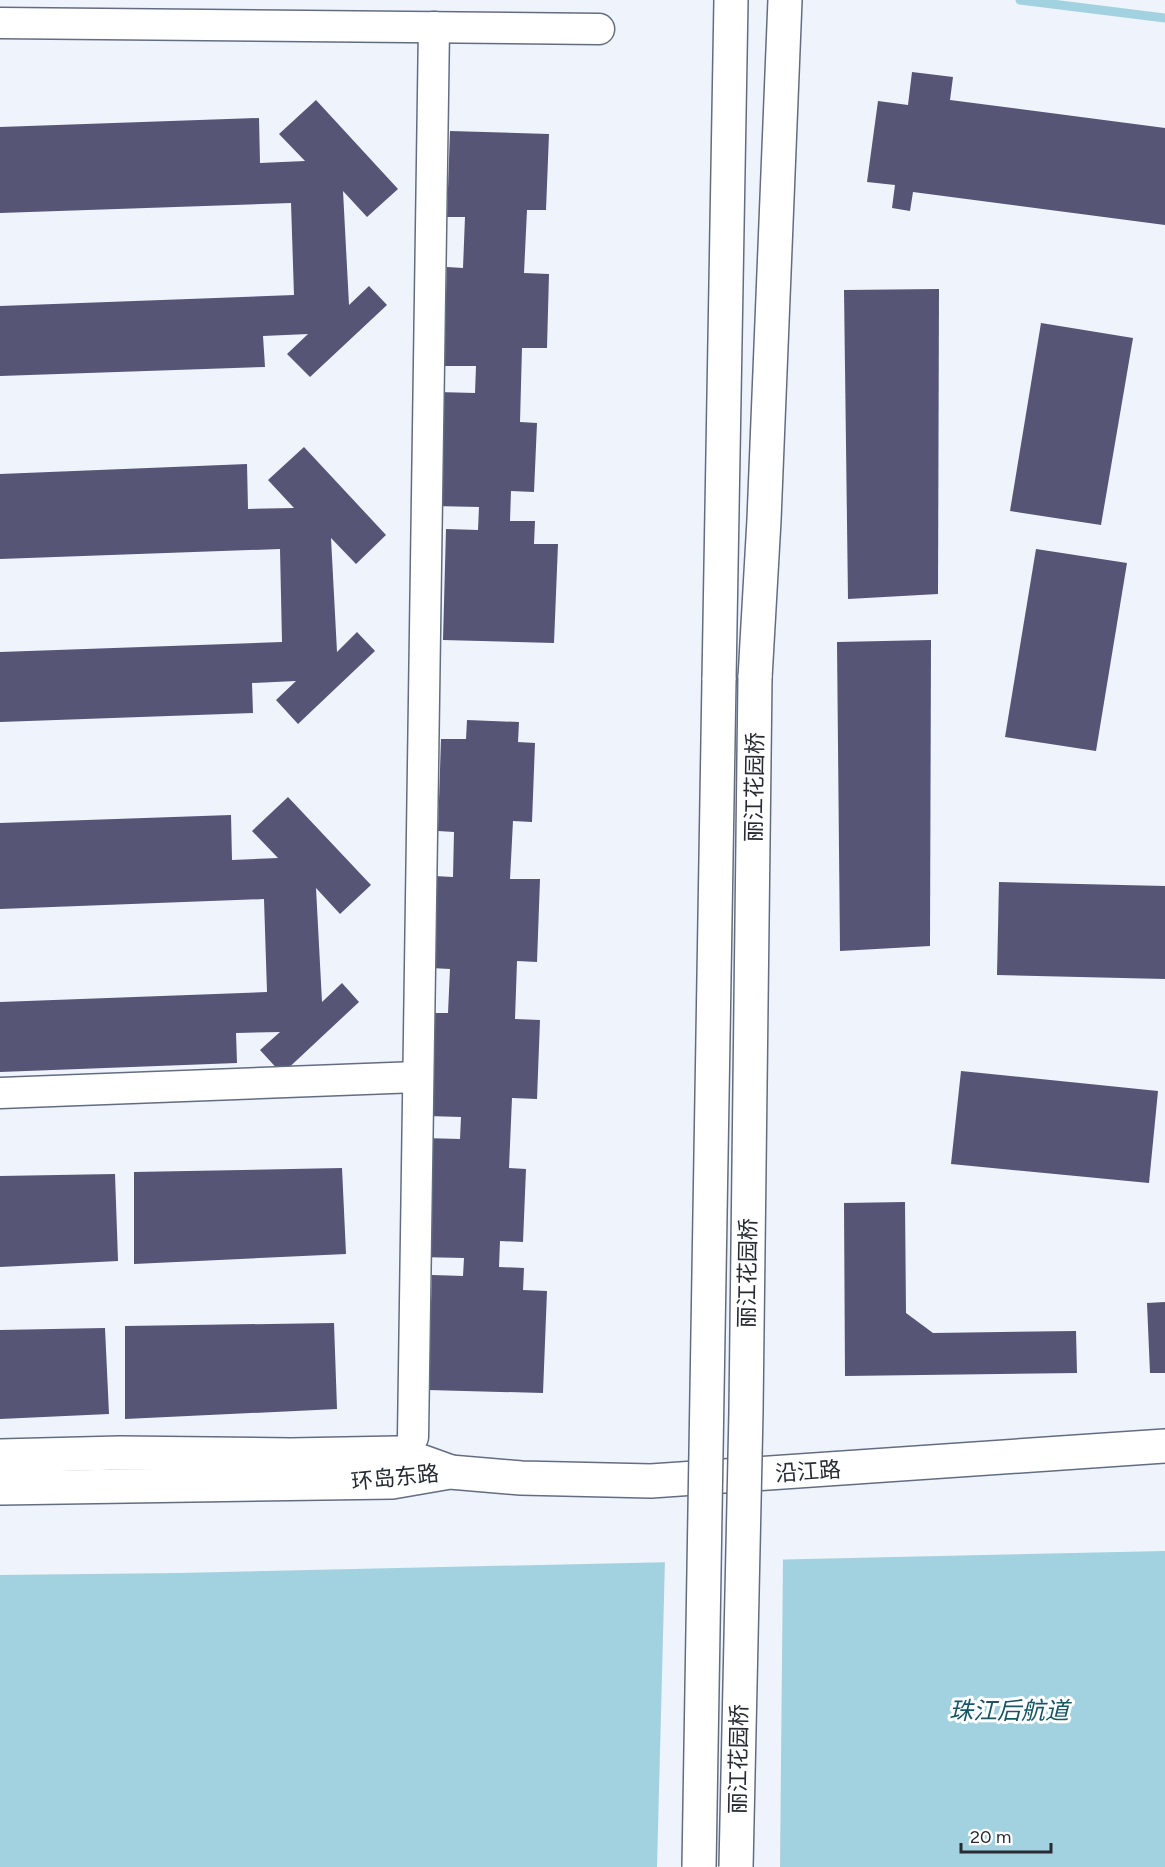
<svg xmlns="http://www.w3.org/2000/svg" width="1165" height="1867" viewBox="0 0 1165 1867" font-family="Figtree,'Noto Sans SC',sans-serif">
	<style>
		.water { fill: #a2d1df }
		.pier { fill: #eef3fc }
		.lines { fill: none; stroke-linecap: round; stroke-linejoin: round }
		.stream { stroke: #a2d1df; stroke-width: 9 }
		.building { fill: #565576 }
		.street-casing { stroke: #636d80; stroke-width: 33 }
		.secondary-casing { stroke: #636d80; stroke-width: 36 }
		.street { stroke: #fff; stroke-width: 30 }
		.secondary { stroke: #fff; stroke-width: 33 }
		.secondary-bridge-casing { stroke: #636d80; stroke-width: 36; stroke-linecap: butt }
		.secondary-bridge { stroke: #fff; stroke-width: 33 }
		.labels { text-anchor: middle; stroke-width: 6; stroke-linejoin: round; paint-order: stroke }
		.street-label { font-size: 22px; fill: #272b33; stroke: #fff }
		.water-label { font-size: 24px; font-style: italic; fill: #185666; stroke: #fff }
	</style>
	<rect width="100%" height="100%" fill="#eef3fc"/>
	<polygon class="water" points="1165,1551 1165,1867 0,1867 0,1575 179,1573"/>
	<polygon class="pier" points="783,1557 780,1867 657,1867 665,1559"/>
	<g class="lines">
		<polyline class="stream" points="1020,0 1165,18"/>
	</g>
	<g class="building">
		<polygon points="912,72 953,77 950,100 1165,128 1165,225 913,192 910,211 892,208 895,185 867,182 878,101 908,105"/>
		<polygon points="316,100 398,189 367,217 343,191 349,305 369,286 387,305 310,377 287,354 308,334 263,336 265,367 0,376 0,306 294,295 291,203 0,213 0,127 259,118 260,163 305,161 279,134"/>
		<polygon points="450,131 549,134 546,210 527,210 524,273 549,274 547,348 522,348 520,422 537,423 534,492 511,491 510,521 535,521 534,544 558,544 554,643 443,640 446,529 478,530 479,507 434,506 438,392 475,393 476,366 443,366 447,267 463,268 465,217 447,217"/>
		<polygon points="939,289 938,594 848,599 844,290"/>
		<polygon points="1041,323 1133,338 1101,525 1010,511"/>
		<polygon points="304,447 386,535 356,564 331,538 337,652 357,632 375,651 298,724 276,700 296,681 252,683 253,713 0,722 0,652 282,642 280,549 0,559 0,474 247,464 248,509 294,508 268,480"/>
		<polygon points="1036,549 1127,563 1096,751 1005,737"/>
		<polygon points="931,640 930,946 840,951 837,642"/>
		<polygon points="467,720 519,722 518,742 535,743 532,822 513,821 510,879 540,879 537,962 517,961 515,1019 540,1020 537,1099 512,1098 509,1168 526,1169 523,1242 500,1241 499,1267 524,1268 523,1290 547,1291 543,1393 428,1390 432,1275 463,1276 464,1258 419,1257 423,1138 460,1139 461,1117 428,1116 431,1013 448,1013 450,969 431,968 434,876 453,877 454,832 438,831 441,739 466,739"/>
		<polygon points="288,797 371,885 340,914 316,888 322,1002 342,983 359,1002 282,1074 260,1050 280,1032 236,1033 237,1063 0,1072 0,1002 267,992 264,899 0,909 0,823 231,815 232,860 278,858 252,831"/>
		<polygon points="999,882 1165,886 1165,979 997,975"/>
		<polygon points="961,1071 1158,1091 1149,1183 951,1164"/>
		<polygon points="342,1168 346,1254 134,1264 134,1172"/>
		<polygon points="115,1174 118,1261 0,1267 0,1176"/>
		<polygon points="905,1202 906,1313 933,1333 1076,1331 1077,1373 845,1376 844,1203"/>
		<polygon points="1165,1302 1165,1373 1150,1373 1147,1303"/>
		<polygon points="334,1323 337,1409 125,1419 125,1326"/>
		<polygon points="105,1328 109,1414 0,1419 0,1330"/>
	</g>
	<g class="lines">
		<defs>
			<g id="street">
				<polyline points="0,23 599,29"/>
				<polyline points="0,1093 417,1077"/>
				<polyline points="413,1437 434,27"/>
			</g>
			<g id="secondary">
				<polyline points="755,678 764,520 785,0"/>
				<polyline points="719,680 731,0"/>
				<polyline points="0,1456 120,1453 291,1455 398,1453 448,1471"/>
				<polyline points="0,1488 392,1482 450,1472 521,1478 651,1481 1165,1446"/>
			</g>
		</defs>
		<use href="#street" class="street-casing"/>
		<use href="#secondary" class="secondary-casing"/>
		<use href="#street" class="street"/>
		<use href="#secondary" class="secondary"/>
		<defs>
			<g id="secondary-bridge">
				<polyline points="699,1867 719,680"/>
				<polyline points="736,1867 746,1411 755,678"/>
			</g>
		</defs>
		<use href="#secondary-bridge" class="secondary-bridge-casing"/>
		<use href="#secondary-bridge" class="secondary-bridge"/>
	</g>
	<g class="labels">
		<g class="street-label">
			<text transform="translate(754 787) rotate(-89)" y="8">丽江花园桥</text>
			<text transform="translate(747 1273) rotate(-89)" y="8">丽江花园桥</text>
			<text transform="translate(808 1471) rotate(-4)" y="8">沿江路</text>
			<text transform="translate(395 1477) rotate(-6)" y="8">环岛东路</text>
			<text transform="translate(738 1759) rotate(-89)" y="8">丽江花园桥</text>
		</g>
		<g class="water-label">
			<text x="1009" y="1719">珠江后航道</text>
		</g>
	</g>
	<path d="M961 1843v9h90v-9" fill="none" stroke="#272b33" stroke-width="3"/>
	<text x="970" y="1843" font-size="18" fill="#272b33" stroke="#ffffff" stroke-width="4.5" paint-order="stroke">20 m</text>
</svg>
